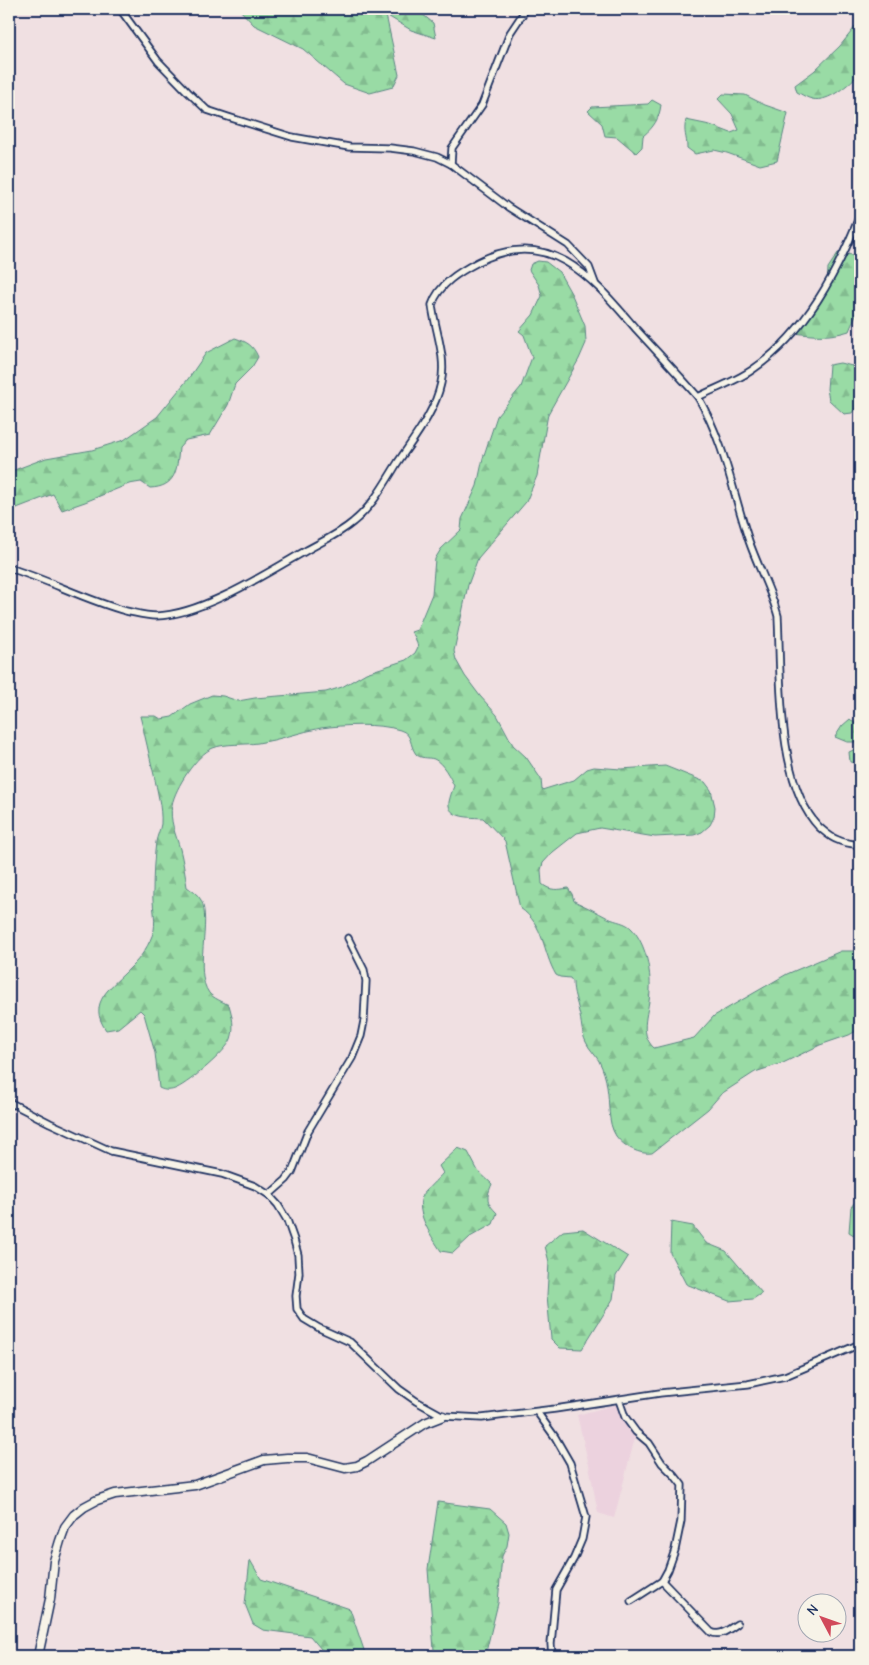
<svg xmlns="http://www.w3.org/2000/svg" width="869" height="1665" viewBox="0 0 869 1665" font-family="'Comic Neue',sans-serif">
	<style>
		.built { fill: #ecd2de }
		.forest { fill: url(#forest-firs); stroke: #5a8582 }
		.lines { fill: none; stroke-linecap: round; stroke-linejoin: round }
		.minor-casing { stroke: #1b2f5e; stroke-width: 9 }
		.tertiary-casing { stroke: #1b2f5e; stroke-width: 11 }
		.minor { stroke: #f7f3e8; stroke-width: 5.5 }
		.tertiary { stroke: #f7f3e8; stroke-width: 8 }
	</style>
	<defs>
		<pattern id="forest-firs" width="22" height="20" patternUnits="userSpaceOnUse" patternTransform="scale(1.25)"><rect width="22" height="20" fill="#99dba5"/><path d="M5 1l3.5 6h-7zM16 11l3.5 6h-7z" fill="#83bc90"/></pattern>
	</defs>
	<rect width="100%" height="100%" fill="#f0e0e2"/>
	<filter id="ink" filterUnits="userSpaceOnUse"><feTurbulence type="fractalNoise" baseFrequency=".02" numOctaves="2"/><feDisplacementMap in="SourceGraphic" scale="10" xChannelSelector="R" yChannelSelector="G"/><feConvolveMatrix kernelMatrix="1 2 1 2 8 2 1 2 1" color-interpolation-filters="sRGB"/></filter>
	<g filter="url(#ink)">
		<polygon class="built" points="618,1404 623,1418 635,1438 614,1518 598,1513 589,1465 577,1415"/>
		<g class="forest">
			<polygon points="239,9 416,9 433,23 436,38 411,30 386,15 399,75 393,87 370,93 344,84 303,49 254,25"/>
			<path d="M860 21V73C849 84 829 103 812 99 807 98 801 94 797 92L795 85 814 71 840 46Z"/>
			<path d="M723 94 745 95 765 105 788 113 777 161 760 165 727 153 714 150 695 154 687 148C687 136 683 133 686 120L710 125 731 133 739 130 732 114 718 99Z"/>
			<path d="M652 100 661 105C659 119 654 127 643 136L642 147 636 153 617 137 605 136 602 124 588 111 592 107 648 104Z"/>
			<path d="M838 253 852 255 860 264V305L849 331C831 337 814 336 795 333L821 301 827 288 828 268Z"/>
			<path d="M538 261 546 262 559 272 572 295 585 326 586 343 579 359 548 414 537 476 526 502 478 558 468 585 454 651 456 660 465 676 480 696 497 715 513 745 526 757 541 779 542 790 574 780 587 769 594 767 621 769 665 766 705 782 711 790 715 807 714 817 710 825 702 832 694 835 655 837 600 828 577 833 553 852 543 863 541 870 542 884C550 891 558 890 568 888L572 894 574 901C585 906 597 912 608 918 616 922 626 922 632 929 646 944 651 971 650 990 650 1011 637 1032 654 1048L694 1038 714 1016 787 974 841 951H854L860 955V1029L849 1035 820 1045 783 1063 755 1072 721 1094 708 1109 652 1153C640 1155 624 1147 616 1136 607 1122 610 1103 607 1087 606 1078 603 1069 599 1061 595 1054 589 1049 586 1042 581 1032 582 1022 579 1012 577 1001 573 993 573 982L570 978 560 977 556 975C542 951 545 925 520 908L505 841 483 818C472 817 447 819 449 802 450 797 452 791 454 786 450 777 443 763 434 759 428 757 420 759 416 754 409 745 413 734 400 730 379 723 343 725 321 728 300 732 279 740 258 743 245 745 225 743 213 748 197 754 175 788 172 805 169 820 176 835 180 849 183 861 185 874 187 887 191 890 198 894 201 900 212 922 193 971 209 993 213 998 223 1002 229 1005 232 1015 235 1028 231 1039 226 1052 190 1082 177 1088 171 1091 165 1091 159 1088L155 1053 144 1014 140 1010 118 1028 106 1030C86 1002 112 987 130 968 141 958 150 944 154 930 156 918 152 904 153 892 153 876 154 858 156 842 157 836 160 830 161 824 162 808 157 790 154 775 149 755 145 735 140 716H156L161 719 172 717 190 704 212 695 223 696 238 701 255 698 326 692 342 687 366 673 406 660 415 653 418 647 415 637 411 632 417 630 432 594 435 559 441 549 461 530 462 519 477 486 483 458 497 416 521 387 532 357 524 335 519 331 533 315 542 296 539 285 529 270 531 264Z"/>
			<path d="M235 338C247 342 253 345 258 357L252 367 235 384 228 405 210 435 186 440 179 448C177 470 176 487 150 488L141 482 129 484 85 502 62 510 53 494 9 511V472L46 458 92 450 124 440 157 417 188 379 206 353Z"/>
			<polygon points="840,363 856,367 860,372 860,404 858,404 852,413 844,414 829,400 827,389 829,365"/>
			<polygon points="850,719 857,725 860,726 860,764 850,762 849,752 860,747 858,742 847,742 835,737 842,726"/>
			<path d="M458 1148 468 1152 478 1171 492 1184C486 1198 486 1202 497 1213L493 1224 470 1237 453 1253 441 1251C433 1239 415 1213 422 1197 425 1190 437 1180 443 1173L439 1166Z"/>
			<polygon points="860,1196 860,1239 849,1232 851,1207"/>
			<polygon points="671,1222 693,1226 706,1243 726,1251 762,1293 753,1299 729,1301 686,1284 670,1253"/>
			<polygon points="583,1229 628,1257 616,1276 613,1299 582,1349 560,1348 551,1339 547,1295 549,1262 545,1246 563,1231"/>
			<polygon points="438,1502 490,1509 506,1523 509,1533 507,1546 502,1556 498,1603 485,1656 432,1656 434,1650 428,1569"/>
			<polygon points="250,1560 261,1579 350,1609 366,1656 327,1656 310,1636 263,1630 253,1624 245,1604"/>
		</g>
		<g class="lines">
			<defs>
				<g id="minor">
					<polyline points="120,9 158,61 188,92 207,110 228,117 292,137 349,147 390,148 414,151 437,157 451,164 508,207 568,245 589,267 595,283"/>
					<polyline points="451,164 452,148 482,105 510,33 526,9"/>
					<path d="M698 397C716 388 736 381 752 370 805 334 837 273 860 215"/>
					<path d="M9 568C49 580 85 600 126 611 136 613 146 616 156 616 202 615 267 573 307 550 323 541 339 534 353 522 372 507 385 483 398 462 414 438 435 412 441 383 447 358 435 330 432 305 439 284 459 272 478 262 550 225 593 279 636 329 657 352 678 374 698 397 725 444 732 490 749 541 758 567 771 590 778 616 781 676 776 782 819 827 825 832 831 838 838 840 844 843 853 844 860 845"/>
					<polyline points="9,1102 50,1123 111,1151 222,1174 255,1186 269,1195 278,1205 287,1220 294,1240 298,1255 299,1273 296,1296 297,1309 304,1319 319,1328 350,1342 399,1389 416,1401 443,1416 482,1418 555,1409 660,1393 748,1384 785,1376 860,1344"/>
					<polyline points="269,1195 286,1180 292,1172 308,1131 352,1058 361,1036 364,1021 366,981 364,970 348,938"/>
					<polyline points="619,1400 625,1417 636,1432 649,1443 662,1463 675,1476 682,1485 681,1521 675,1550 668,1570 662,1581 631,1601"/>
					<polyline points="537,1412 555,1437 570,1463 586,1517 582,1539 574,1558 556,1590 551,1644 552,1656"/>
					<path d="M662 1581 711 1632C720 1637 729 1629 737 1624"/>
				</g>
				<polyline id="tertiary" points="38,1656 50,1599 54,1561 60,1541 65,1527 74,1515 84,1507 97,1500 115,1494 195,1485 264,1460 287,1458 307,1458 345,1468 357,1466 367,1461 425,1423 443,1416"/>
			</defs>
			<use href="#minor" class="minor-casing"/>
			<use href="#tertiary" class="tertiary-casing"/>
			<use href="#minor" class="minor"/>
			<use href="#tertiary" class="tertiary"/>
		</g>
	</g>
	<rect width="869" height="1665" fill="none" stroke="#f7f3e8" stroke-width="30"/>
	<rect x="15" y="15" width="839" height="1635" fill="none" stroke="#1b2f5e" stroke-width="2" filter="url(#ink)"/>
	<g transform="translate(822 1618) rotate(311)"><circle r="24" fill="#f7f3e8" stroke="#9fa5b1"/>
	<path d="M0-4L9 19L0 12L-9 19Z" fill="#d1495b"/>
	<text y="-8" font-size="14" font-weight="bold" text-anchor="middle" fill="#1b2f5e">N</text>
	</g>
</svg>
